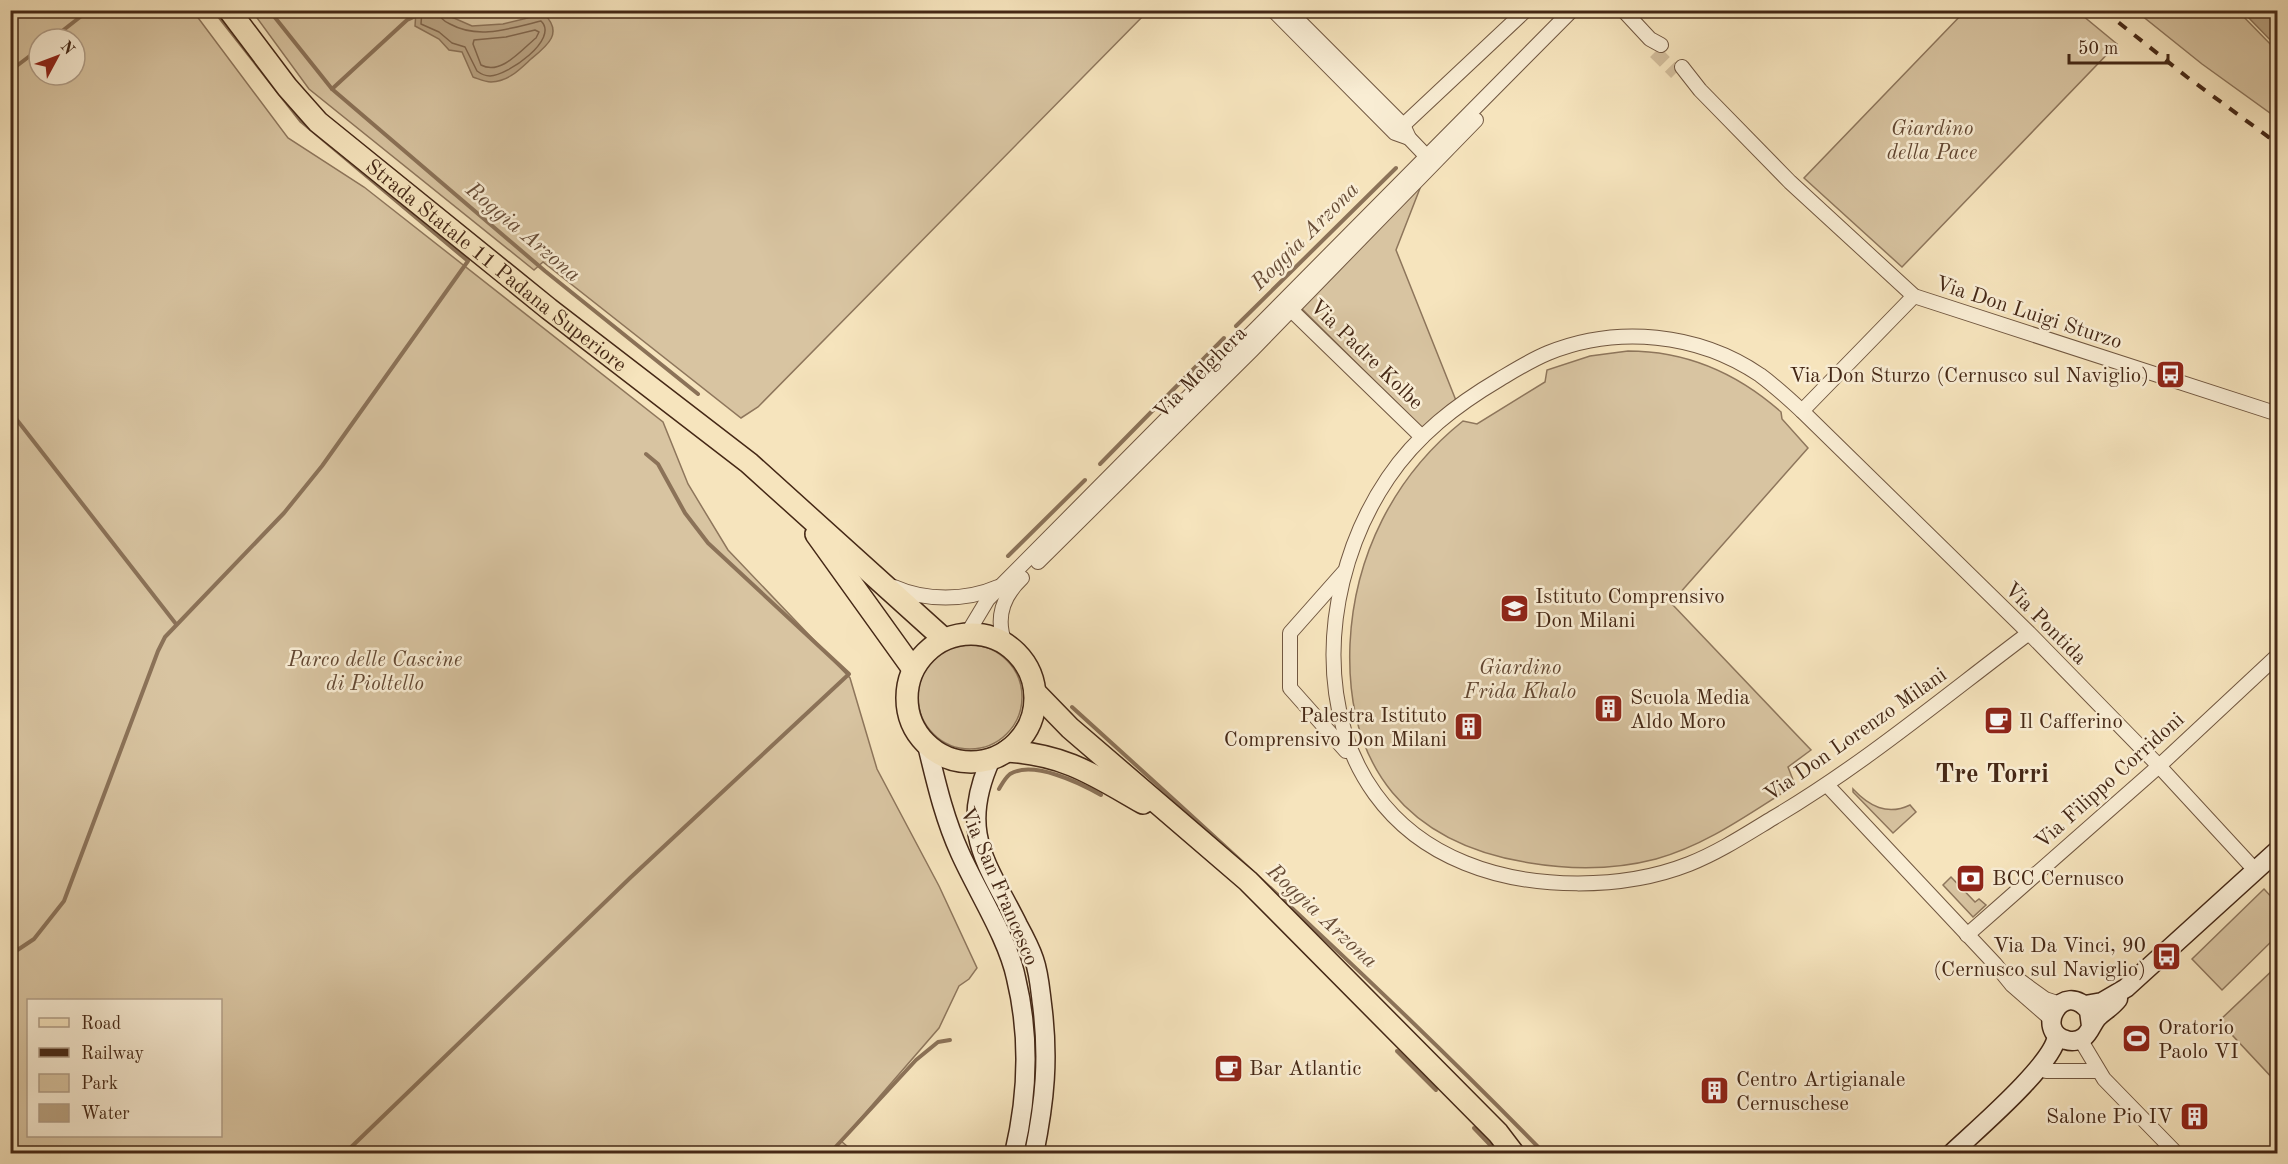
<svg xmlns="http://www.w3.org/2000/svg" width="2288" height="1164" viewBox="0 0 2288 1164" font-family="'Old Standard TT',serif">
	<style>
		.green { fill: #d8c4a1; stroke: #8e765c; stroke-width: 1.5; fill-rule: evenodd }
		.water { fill: #baa484; stroke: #8b7258; stroke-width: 1.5 }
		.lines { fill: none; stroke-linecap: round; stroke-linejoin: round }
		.shore { stroke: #80664d; stroke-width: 1.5 }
		.stream { stroke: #8b7258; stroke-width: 4 }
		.street-tunnel { stroke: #d3be9c; stroke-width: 14; stroke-dasharray: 14 7; stroke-linecap: butt }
		.street-casing { stroke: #715740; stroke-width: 16 }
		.secondary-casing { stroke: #452816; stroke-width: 21 }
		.primary-casing { stroke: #452816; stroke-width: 24 }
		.street { stroke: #f9edd4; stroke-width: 14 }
		.secondary { stroke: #f9edd4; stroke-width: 18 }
		.primary { stroke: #f6e4bd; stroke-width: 21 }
		.rail { stroke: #452816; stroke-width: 4; stroke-dasharray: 10 10; stroke-linecap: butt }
		.labels { text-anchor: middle; stroke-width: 5; stroke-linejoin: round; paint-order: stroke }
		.park-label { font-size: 21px; font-style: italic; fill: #624732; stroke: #f9edd4 }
		.street-label { font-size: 21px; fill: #452816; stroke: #f9edd4 }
		.poi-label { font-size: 21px; fill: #452816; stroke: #f9edd4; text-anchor: start }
		.water-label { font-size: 22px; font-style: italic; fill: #684d37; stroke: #f9edd4 }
		.district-label { font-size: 27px; font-weight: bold; fill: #452816; stroke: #f9edd4 }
	</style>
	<rect width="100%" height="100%" fill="#f6e4bd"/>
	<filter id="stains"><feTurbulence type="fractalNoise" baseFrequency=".00333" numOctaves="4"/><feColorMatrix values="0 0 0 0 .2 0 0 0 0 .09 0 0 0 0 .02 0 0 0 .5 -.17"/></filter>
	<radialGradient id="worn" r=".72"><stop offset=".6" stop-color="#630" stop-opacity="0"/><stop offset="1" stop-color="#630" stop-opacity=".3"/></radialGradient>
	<g class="green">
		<path d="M10 11H193L288 138 364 187 663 422 688 484 728 550 850 678 877 769 939 886 977 968 969 979 959 986 939 1028 841 1141 855 1153H11ZM39 39H75V75H39ZM28 1000H220V1136H28Z"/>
		<polygon points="252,11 1148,11 758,407 741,418 543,262 534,270 309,89"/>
		<polygon points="1965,11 2077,11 2117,44 1902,267 1804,178"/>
		<polygon points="2136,11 2238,11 2277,51 2277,118 2202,64"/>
		<polygon points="1424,178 1396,250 1457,403 1425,431 1299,306"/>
		<path d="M1628 351C1688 351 1737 373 1781 412L1782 419 1808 448 1671 603 1811 750 1788 767 1795 785C1750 813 1707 845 1656 859 1614 870 1572 870 1530 863 1408 844 1345 767 1350 644 1354 556 1394 476 1463 421L1477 424 1545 382 1547 370 1590 356Z"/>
		<circle cx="970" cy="697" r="52"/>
		<path d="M1853 789C1869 806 1887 816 1910 805L1916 812 1893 833 1853 792Z"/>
		<polygon points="1951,877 1975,902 1979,899 1986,905 1973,917 1943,885"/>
		<polygon points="2264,889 2277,903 2277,936 2222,990 2192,959"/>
		<polygon points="2277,966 2277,1083 2219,1021"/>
	</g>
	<g class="water">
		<path d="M416 11H438L472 26 503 24 544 14C564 33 547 46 531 59 519 70 509 81 491 82 485 82 479 79 473 77L462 52 449 50 439 39 415 26Z"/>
		<polygon points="2242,11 2277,11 2277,47 2246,15"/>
	</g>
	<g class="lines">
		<g class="shore">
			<path d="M422 10 421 24 439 32 452 43 465 47 477 71C481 74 485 76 490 76 507 76 560 39 541 21 511 28 479 40 450 24 443 21 439 17 438 10"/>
			<path d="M535 30 539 32 536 38C522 49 501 76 481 65L473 44 474 40 506 37Z"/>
		</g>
		<g class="stream">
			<polyline points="269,10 332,89 407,20 416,16"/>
			<polyline points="52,39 89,10"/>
			<polyline points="10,71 39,49"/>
			<polyline points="332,89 545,271 698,394"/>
			<polyline points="1236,326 1396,168"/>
			<polyline points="10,411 176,624"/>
			<polyline points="1100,464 1224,338"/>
			<polyline points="1008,556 1085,480"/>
			<path d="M1072 707C1233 853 1393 998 1545 1154"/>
			<path d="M999 789C1002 784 1005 778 1010 774 1033 760 1080 783 1101 795"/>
			<polyline points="10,955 34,939 64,901 158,651 165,637 284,513 322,466 468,261 301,121 214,10"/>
			<polyline points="1397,1051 1436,1090"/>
			<polyline points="1474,1128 1499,1154"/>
			<polyline points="344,1154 630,878 849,674 708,543 685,513 658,464 646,454"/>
			<polyline points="829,1154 916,1060 938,1042 950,1040"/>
		</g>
		<polyline class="street-tunnel" points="1655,52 1676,73"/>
		<defs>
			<g id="street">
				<polyline points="1273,10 1395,133 1409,138"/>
				<polyline points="1288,10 1403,125 1409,138 1432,162"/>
				<polyline points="1623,10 1650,39 1661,45"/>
				<polyline points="1682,67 1700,90 1790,182 1914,296 2278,414"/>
				<polyline points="1397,131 1526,10"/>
				<polyline points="1286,305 1422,437"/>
				<polyline points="1802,411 1914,296"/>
				<polyline points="1038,562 1252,350 1476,120"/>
				<polyline points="1344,572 1290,633 1290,688 1346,751"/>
				<path d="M894 587C925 601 966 601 998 587"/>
				<path d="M2029 633C1945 696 1863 765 1773 818 1745 835 1719 852 1689 864 1623 890 1531 890 1465 863 1308 800 1304 602 1388 478 1417 435 1456 405 1500 379 1515 370 1531 360 1548 353 1617 325 1698 333 1760 375 1775 386 1788 398 1802 411L2029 633 2159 766 2255 870"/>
				<polyline points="967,634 988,599 1572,10"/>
				<path d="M1005 643C995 618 1003 596 1022 578"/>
				<polyline points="1827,785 1995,964 2012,985 2051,1019"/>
				<polyline points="1967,935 2159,766 2278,655"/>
				<polyline points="2012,975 2045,999 2060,1004"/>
				<polyline points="2080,1039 2104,1079 2177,1154"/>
				<polyline points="2046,1071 2098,1071"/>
			</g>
			<g id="secondary">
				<path d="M927 745C936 782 944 818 960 853 977 891 1008 939 1016 978 1030 1036 1028 1095 1014 1154"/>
				<path d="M991 759C958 832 986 861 1018 925 1024 936 1030 947 1034 959 1039 973 1040 988 1042 1004 1049 1058 1045 1100 1034 1154"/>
				<polyline points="2085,1005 2102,1002 2126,988 2278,850"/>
				<path d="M2091 1026 2089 1011C2063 978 2033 1031 2066 1040 2072 1042 2079 1041 2084 1037 2090 1032 2092 1024 2097 1018 2104 1011 2112 1007 2118 999"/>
				<path d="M1951 1154C1975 1131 2053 1065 2057 1036"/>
			</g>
			<g id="primary">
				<path id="s1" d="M229 10 287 87 318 122 549 309 749 463 944 639"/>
				<polyline points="816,534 913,669"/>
				<circle cx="971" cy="698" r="64"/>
				<polyline points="1035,692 1070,728 1248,881 1498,1133 1514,1154"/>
				<path d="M1007 751C1066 755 1094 775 1143 803"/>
			</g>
		</defs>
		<use href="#street" class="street-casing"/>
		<use href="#secondary" class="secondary-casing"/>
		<use href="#primary" class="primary-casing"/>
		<use href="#street" class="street"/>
		<use href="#secondary" class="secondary"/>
		<use href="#primary" class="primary"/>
		<polyline class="rail" points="2103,10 2187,77 2278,144"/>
	</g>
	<defs>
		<symbol id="bus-square" viewBox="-11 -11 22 22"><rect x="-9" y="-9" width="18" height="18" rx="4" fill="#8f2418" stroke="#f9edd4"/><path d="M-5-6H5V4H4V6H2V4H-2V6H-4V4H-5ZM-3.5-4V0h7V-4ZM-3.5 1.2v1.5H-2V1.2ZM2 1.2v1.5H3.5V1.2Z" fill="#fff"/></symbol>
		<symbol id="school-square" viewBox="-11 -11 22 22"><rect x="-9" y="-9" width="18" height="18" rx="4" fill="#8f2418" stroke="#f9edd4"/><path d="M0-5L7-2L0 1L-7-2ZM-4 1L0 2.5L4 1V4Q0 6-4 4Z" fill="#fff"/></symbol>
		<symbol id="building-square" viewBox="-11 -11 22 22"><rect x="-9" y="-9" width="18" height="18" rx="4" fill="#8f2418" stroke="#f9edd4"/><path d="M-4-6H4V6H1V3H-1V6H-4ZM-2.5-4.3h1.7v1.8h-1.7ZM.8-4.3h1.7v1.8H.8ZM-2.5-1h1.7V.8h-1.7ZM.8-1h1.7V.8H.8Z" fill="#fff"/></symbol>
		<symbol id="cafe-square" viewBox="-11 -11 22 22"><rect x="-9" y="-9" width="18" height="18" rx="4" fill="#8f2418" stroke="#f9edd4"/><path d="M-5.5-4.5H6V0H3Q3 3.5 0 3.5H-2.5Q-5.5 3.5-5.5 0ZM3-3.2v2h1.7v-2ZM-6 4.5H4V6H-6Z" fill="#fff"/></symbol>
		<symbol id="bank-square" viewBox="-11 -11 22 22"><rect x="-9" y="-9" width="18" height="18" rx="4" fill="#8f2418" stroke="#f9edd4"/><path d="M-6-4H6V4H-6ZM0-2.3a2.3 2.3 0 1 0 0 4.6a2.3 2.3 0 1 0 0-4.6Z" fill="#fff"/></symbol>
		<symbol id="stadium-square" viewBox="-11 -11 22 22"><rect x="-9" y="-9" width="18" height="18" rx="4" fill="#8f2418" stroke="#f9edd4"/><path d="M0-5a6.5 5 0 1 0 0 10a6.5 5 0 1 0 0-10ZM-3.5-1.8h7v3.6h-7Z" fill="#fff"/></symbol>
	</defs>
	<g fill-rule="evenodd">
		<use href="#bus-square" x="2154" y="358" width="33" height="33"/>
		<use href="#school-square" x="1498" y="592" width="33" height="33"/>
		<use href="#building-square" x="1592" y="692" width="33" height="33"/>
		<use href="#cafe-square" x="1982" y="704" width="33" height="33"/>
		<use href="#building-square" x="1452" y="710" width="33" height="33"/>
		<use href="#bank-square" x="1954" y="862" width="33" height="33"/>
		<use href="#bus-square" x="2150" y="940" width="33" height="33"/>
		<use href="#stadium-square" x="2120" y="1022" width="33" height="33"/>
		<use href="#cafe-square" x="1212" y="1052" width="33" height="33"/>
		<use href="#building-square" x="1698" y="1074" width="33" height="33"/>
		<use href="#building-square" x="2178" y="1100" width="33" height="33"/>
	</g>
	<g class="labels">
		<g class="park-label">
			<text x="1932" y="135">Giardino<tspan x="1932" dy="24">della Pace</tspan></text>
			<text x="375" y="666">Parco delle Cascine<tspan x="375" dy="24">di Pioltello</tspan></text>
			<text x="1520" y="674">Giardino<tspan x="1520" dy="24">Frida Khalo</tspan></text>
		</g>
		<g class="street-label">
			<text dy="7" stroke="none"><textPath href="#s1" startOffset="372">Strada Statale 11 Padana Superiore</textPath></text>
			<text transform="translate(2029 312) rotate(18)" y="7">Via Don Luigi Sturzo</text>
			<text transform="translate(1367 354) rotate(44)" y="7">Via Padre Kolbe</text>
			<text transform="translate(1200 372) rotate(-45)" y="7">Via Melghera</text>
			<text transform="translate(2046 623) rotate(45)" y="7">Via Pontida</text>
			<text transform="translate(1855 734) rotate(-35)" y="7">Via Don Lorenzo Milani</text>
			<text transform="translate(2109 780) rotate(-42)" y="7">Via Filippo Corridoni</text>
			<text transform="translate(1000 886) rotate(67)" y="7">Via San Francesco</text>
		</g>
		<g class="poi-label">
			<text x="2149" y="382" text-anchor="end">Via Don Sturzo (Cernusco sul Naviglio)</text>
			<text x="1535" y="603">Istituto Comprensivo<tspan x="1535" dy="24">Don Milani</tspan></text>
			<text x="1630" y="704">Scuola Media<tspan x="1630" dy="24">Aldo Moro</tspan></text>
			<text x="1447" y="722" text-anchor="end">Palestra Istituto<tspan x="1447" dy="24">Comprensivo Don Milani</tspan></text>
			<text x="2019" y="728">Il Cafferino</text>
			<text x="1992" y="885">BCC Cernusco</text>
			<text x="2146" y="952" text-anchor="end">Via Da Vinci, 90<tspan x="2146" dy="24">(Cernusco sul Naviglio)</tspan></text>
			<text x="2158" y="1034">Oratorio<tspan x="2158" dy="24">Paolo VI</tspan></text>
			<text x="1249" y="1075">Bar Atlantic</text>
			<text x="1736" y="1086">Centro Artigianale<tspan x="1736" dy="24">Cernuschese</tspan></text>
			<text x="2173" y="1123" text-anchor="end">Salone Pio IV</text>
		</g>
		<g class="water-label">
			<text transform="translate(524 231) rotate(40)" y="8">Roggia Arzona</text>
			<text transform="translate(1304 235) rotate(-45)" y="8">Roggia Arzona</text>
			<text transform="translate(1323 915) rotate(43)" y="8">Roggia Arzona</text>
		</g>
		<g class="district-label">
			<text x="1992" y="782">Tre Torri</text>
		</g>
	</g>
	<rect width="2288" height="1164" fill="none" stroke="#f6e4bd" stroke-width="36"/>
	<rect x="12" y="12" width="2264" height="1140" fill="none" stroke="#452816" stroke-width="3"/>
	<rect x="18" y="18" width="2252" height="1128" fill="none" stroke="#452816" stroke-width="1.5"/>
	<rect x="27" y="999" width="195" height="138" fill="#f9edd4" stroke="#b19e88" stroke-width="1.5"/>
	<rect x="39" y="1018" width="30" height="9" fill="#f6e4bd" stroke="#b19e88" stroke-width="1.5"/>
	<text x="81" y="1029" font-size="18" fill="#452816">Road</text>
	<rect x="39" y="1048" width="30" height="9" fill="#452816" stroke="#b19e88" stroke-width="1.5"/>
	<text x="81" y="1059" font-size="18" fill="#452816">Railway</text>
	<rect x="39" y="1074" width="30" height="18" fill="#d8c4a1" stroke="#b19e88" stroke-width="1.5"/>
	<text x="81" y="1089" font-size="18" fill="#452816">Park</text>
	<rect x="39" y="1104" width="30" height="18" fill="#baa484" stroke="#b19e88" stroke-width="1.5"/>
	<text x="81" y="1119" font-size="18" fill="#452816">Water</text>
	<g transform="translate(57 57) rotate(49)"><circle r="28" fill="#f9edd4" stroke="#b19e88" stroke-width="1.5"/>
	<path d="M0-4.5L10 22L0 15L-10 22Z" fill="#8f2418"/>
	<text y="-9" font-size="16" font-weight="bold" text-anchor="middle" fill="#452816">N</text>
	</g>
	<path d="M2069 54v9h99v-9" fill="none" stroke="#452816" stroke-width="3"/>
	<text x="2078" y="54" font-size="18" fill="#452816" stroke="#f9edd4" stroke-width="4.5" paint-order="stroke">50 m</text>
	<rect width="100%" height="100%" filter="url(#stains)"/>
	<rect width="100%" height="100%" fill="url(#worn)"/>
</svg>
